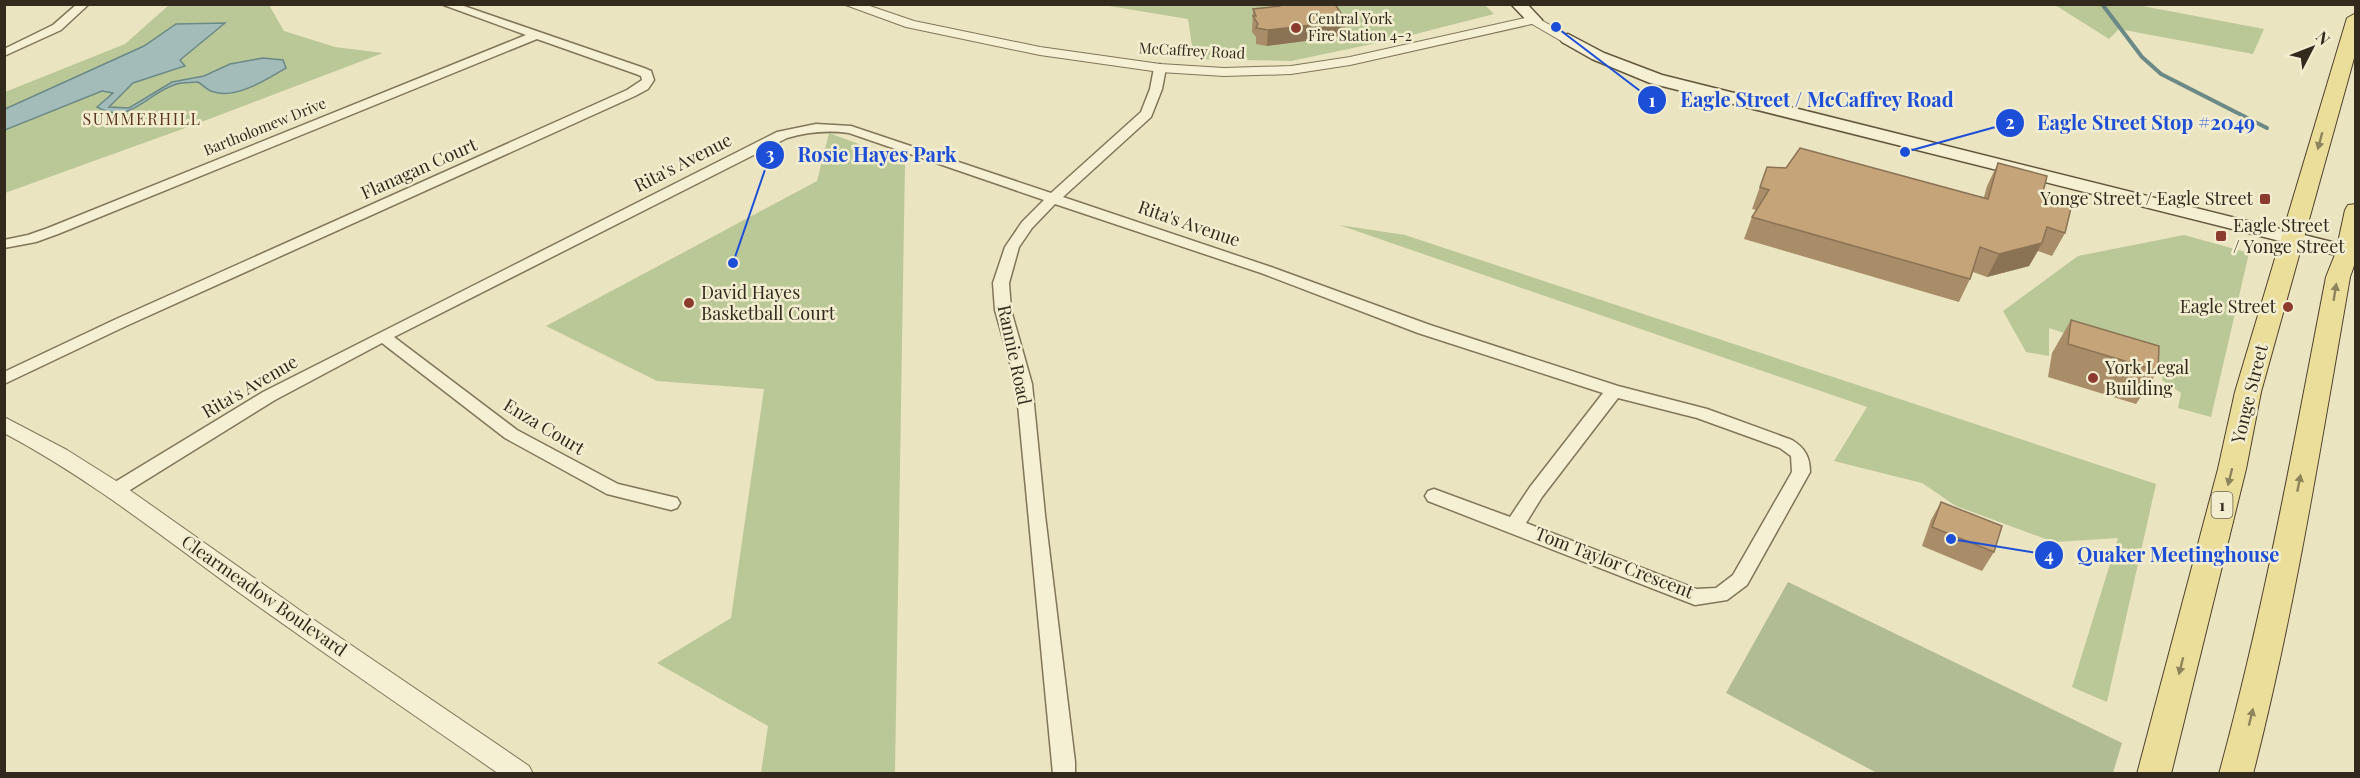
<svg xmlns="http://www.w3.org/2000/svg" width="2360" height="778" viewBox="0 0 2360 778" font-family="'Playfair Display',serif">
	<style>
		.green { fill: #bac796 }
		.cemetery { fill: #b1bc94 }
		.water { fill: #a3bcb9; stroke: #6b8986; stroke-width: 1.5 }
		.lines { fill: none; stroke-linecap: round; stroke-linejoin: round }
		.stream { stroke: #6b8986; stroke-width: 4 }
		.minor-casing { stroke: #81755a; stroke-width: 3 }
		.tertiary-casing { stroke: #81755a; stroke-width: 2 }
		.secondary-casing { stroke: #63563d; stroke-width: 3 }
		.primary-casing { stroke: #4f422e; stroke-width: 2 }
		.minor { fill: #f5f0d3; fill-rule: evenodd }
		.tertiary { fill: #f5f0d3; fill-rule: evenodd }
		.secondary { fill: #f5f0d3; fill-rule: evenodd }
		.primary { fill: #ebde9a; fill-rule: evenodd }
		.wall { fill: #a98d68 }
		.shaded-wall { fill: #8a7355 }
		.building { fill: #c5a479; stroke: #8a7355; stroke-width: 1.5 }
		.oneway { fill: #8e845c }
		.poi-dot { fill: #8c3c2f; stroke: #f2edcf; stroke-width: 2 }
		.labels { text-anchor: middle; stroke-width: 5; stroke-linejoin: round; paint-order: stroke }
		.far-poi-label { font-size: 15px; fill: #322a1d; stroke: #f2edcf; text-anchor: start }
		.far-street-label { font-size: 15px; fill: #322a1d; stroke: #f2edcf }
		.far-neighbourhood-label { font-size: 16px; letter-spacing: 1.5px; fill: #5b3520; stroke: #f2edcf }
		.shield { fill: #f2edcf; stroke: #6c6452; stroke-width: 1.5 }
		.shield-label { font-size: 16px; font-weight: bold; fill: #322a1d }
		.street-label { font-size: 18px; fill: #322a1d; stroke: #f2edcf }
		.poi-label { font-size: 18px; fill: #322a1d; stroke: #f2edcf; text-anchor: start }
		.leader { fill: none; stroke: #1d4ed8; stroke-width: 2 }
		.callout-dot { fill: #1d4ed8; stroke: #f2edcf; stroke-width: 2 }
		.mark-label { font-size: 18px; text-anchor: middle; font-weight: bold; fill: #fff }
		.callout-label { font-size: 20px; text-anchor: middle; font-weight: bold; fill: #1d4ed8; stroke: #f2edcf; stroke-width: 5; stroke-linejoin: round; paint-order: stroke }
	</style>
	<rect width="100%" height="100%" fill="#eae4c0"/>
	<g class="green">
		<polygon points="1484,4 1494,14 1396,39 1291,61 1194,59 1188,19 1103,5"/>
		<polygon points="169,5 269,5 284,31 335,47 383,53 188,127 5,193 5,92 125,44"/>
		<polygon points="2055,5 2137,5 2264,29 2253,54 2119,29 2109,39"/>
		<polygon points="829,133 905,161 895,773 761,773 768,726 657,663 731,618 764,389 657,381 546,326 817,181"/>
		<polygon points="1339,225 1405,235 2156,484 2107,702 2072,687 2118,538 2054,542 1956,506 1922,483 1834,461 1867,407"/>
		<polygon points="2184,235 2249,253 2211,417 2178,408 2181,393 2162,380 2165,366 2049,328 2049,356 2026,352 2003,311 2078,256"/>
	</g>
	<polygon class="cemetery" points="1788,582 2122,743 2113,773 1877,773 1726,693"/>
	<path class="water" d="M225 23 180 60 185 66 133 83 109 107 129 108 172 82 204 76 230 64 263 58 283 60 286 68C268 79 236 99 214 92 208 91 203 85 198 82 190 83 181 82 174 85 146 94 130 126 97 107L113 93 102 91 5 130V109L144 46 176 24Z"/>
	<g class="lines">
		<polyline class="stream" points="2102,4 2142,57 2161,74 2267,128"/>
		<defs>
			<g id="minor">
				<polygon points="77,4 89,4 61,30 4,56 4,49 53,25"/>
				<polygon points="441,4 458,4 644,68 651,71 654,80 648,89 635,96 126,326 4,384 4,372 114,320 627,90 642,80 641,76 636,74 537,39 58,234 36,242 4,248 4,240 28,235 48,228 526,35"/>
				<path d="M1160 64 1166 68 1162 89 1151 117 1063 197 1271 267 1430 325 1618 386 1707 409 1792 440C1805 448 1810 457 1810 472L1747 585 1727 600 1695 605 1428 501 1425 496 1428 491 1434 489 1510 517 1530 487 1603 393 1418 333 1261 273 1055 204 1032 228 1019 247 1009 283 1011 310 1032 384 1045 515 1075 762V774H1053L1016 384 995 310 993 283 1005 247 1022 222 1044 200 849 133C827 130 807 132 787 138L394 337 517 430 618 484 677 498 680 503 677 508 671 510 607 494 505 438 382 343 275 400 122 495 116 497 110 495 107 490 110 485 263 392 777 132 816 124 851 126 1051 193 1141 112 1150 89 1154 68ZM1618 398 1697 418 1780 448 1791 456 1792 472 1733 575 1716 588 1696 589 1526 523 1542 497Z"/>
			</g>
			<g id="tertiary">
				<polygon points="843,4 864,4 914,21 1040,47 1160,64 1224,68 1291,66 1350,57 1534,16 1575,39 1573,42 1563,42 1532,24 1350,65 1291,74 1224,76 1160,72 1040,55 906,27"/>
				<path d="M4 417 67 450 121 484 301 611 529 766 533 774H499C413 714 326 655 241 594 164 538 89 478 4 433Z"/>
			</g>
			<g id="secondary">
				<polygon points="1511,4 1527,4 1542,20 1539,23 1529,23"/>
				<polygon points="1568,34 1604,53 1662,75 2356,248 2356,260 1650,83 1592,59 1562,42 1560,39 1562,36"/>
			</g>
			<g id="primary">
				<polygon points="2356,13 2356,51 2261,392 2246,469 2171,774 2137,774 2218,469 2235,392 2347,18"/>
				<path d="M2356 204V260L2350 277C2321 443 2295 610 2253 774H2219C2264 610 2294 443 2326 277L2336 252 2345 210 2348 205Z"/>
			</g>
		</defs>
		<use href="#minor" class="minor-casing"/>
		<use href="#tertiary" class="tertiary-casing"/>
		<use href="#secondary" class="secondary-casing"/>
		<use href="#primary" class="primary-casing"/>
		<use href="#minor" class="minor"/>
		<use href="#tertiary" class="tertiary"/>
		<use href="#secondary" class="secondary"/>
		<use href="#primary" class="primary"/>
	</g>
	<g class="wall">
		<polygon points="1280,6 1346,21 1344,36 1267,46 1256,44 1256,37 1252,32 1253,9"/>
		<polygon points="1998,163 2042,196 2065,233 2052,256 2038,251 2029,266 1987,277 1973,272 1970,279 1959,302 1744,239 1752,217 1756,210 1752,209 1767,167 1984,197 1987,186"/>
		<polygon points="2071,320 2158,371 2136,404 2048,377 2052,353"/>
		<polygon points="1941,502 1994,552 1982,571 1922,546 1931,520"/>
	</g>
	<g class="shaded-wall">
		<polygon points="1346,21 1344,36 1267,46 1268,30"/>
		<polygon points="2042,243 2029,266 1987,277 1999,254"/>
	</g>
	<g class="building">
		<polygon points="1281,4 1335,4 1346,21 1268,30 1256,28 1258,24 1253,16 1256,16 1253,9 1280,6"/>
		<polygon points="1800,148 1988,199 1998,163 2047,176 2042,196 2072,204 2065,233 2047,227 2042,243 1999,254 1980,247 1970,279 1752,217 1769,190 1760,187 1767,167 1786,168"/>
		<polygon points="2071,320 2159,346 2158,371 2068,344"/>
		<polygon points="1941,502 2002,526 1994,552 1932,527"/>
	</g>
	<defs><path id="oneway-solid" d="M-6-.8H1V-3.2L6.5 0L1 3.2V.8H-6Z" transform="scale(1.5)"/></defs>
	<g class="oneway">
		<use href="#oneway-solid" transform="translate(2320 141) rotate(105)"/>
		<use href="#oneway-solid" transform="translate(2335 292) rotate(-81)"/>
		<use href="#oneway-solid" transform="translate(2230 477) rotate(104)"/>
		<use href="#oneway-solid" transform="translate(2299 483) rotate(-79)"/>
		<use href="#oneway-solid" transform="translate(2181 666) rotate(104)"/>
		<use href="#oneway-solid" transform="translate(2251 717) rotate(-76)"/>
	</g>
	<g class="poi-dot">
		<circle cx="1296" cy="28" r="6"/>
		<rect x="2259" y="193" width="12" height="12" rx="3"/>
		<rect x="2215" y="230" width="12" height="12" rx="3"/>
		<circle cx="689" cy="303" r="6"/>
		<circle cx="2288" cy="307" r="6"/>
		<circle cx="2093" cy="378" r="6"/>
	</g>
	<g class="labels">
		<g class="far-poi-label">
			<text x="1308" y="24">Central York<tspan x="1308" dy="17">Fire Station 4-2</tspan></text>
		</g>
		<g class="far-street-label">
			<text transform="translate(1192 51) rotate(3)" y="5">McCaffrey Road</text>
			<text transform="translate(265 127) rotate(-22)" y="5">Bartholomew Drive</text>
		</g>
		<g class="far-neighbourhood-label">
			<text x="142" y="125">SUMMERHILL</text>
		</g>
		<rect class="shield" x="2211.5" y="492" width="21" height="26" rx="4.5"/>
		<g class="shield-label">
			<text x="2222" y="511">1</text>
		</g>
		<g class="street-label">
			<text transform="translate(683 163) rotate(-27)" y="6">Rita's Avenue</text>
			<text transform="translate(419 169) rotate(-24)" y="6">Flanagan Court</text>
			<text transform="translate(1189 224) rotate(19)" y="6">Rita's Avenue</text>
			<text transform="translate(1014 355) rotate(78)" y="6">Rannie Road</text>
			<text transform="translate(250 387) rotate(-30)" y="6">Rita's Avenue</text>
			<text transform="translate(2250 394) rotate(-76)" y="6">Yonge Street</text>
			<text transform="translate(544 427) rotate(31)" y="6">Enza Court</text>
			<text transform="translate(1614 563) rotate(21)" y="6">Tom Taylor Crescent</text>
			<text transform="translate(264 596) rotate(35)" y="6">Clearmeadow Boulevard</text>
		</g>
		<g class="poi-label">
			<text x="2253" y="205" text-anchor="end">Yonge Street / Eagle Street</text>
			<text x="2233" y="232">Eagle Street<tspan x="2233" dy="21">/ Yonge Street</tspan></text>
			<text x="701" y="299">David Hayes<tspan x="701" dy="21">Basketball Court</tspan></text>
			<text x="2276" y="313" text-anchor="end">Eagle Street</text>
			<text x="2105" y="374">York Legal<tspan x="2105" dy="21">Building</tspan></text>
		</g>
	</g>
	<path class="leader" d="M1556 27L1652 100M1905 152L2010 123M733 263L770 155M1951 539L2049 555"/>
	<g class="callout-dot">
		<circle cx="1556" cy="27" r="6"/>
		<circle cx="1905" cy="152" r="6"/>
		<circle cx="733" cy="263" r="6"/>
		<circle cx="1951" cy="539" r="6"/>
		<circle cx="1652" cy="100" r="15"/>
		<circle cx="2010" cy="123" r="15"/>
		<circle cx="770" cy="155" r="15"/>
		<circle cx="2049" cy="555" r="15"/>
	</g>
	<g class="mark-label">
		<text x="1652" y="107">1</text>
		<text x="2010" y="129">2</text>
		<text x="770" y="161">3</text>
		<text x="2049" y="562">4</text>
	</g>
	<g class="callout-label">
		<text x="1817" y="107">Eagle Street / McCaffrey Road</text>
		<text x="2146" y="130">Eagle Street Stop #2049</text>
		<text x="877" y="162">Rosie Hayes Park</text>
		<text x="2178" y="562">Quaker Meetinghouse</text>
	</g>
	<rect width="2360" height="778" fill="none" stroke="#322a1d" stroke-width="12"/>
	<g transform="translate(2312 48) rotate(48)" stroke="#f2edcf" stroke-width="4.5" paint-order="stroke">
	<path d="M0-4.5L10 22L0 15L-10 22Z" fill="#322a1d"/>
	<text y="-9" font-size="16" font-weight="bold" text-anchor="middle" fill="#322a1d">N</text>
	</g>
</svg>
